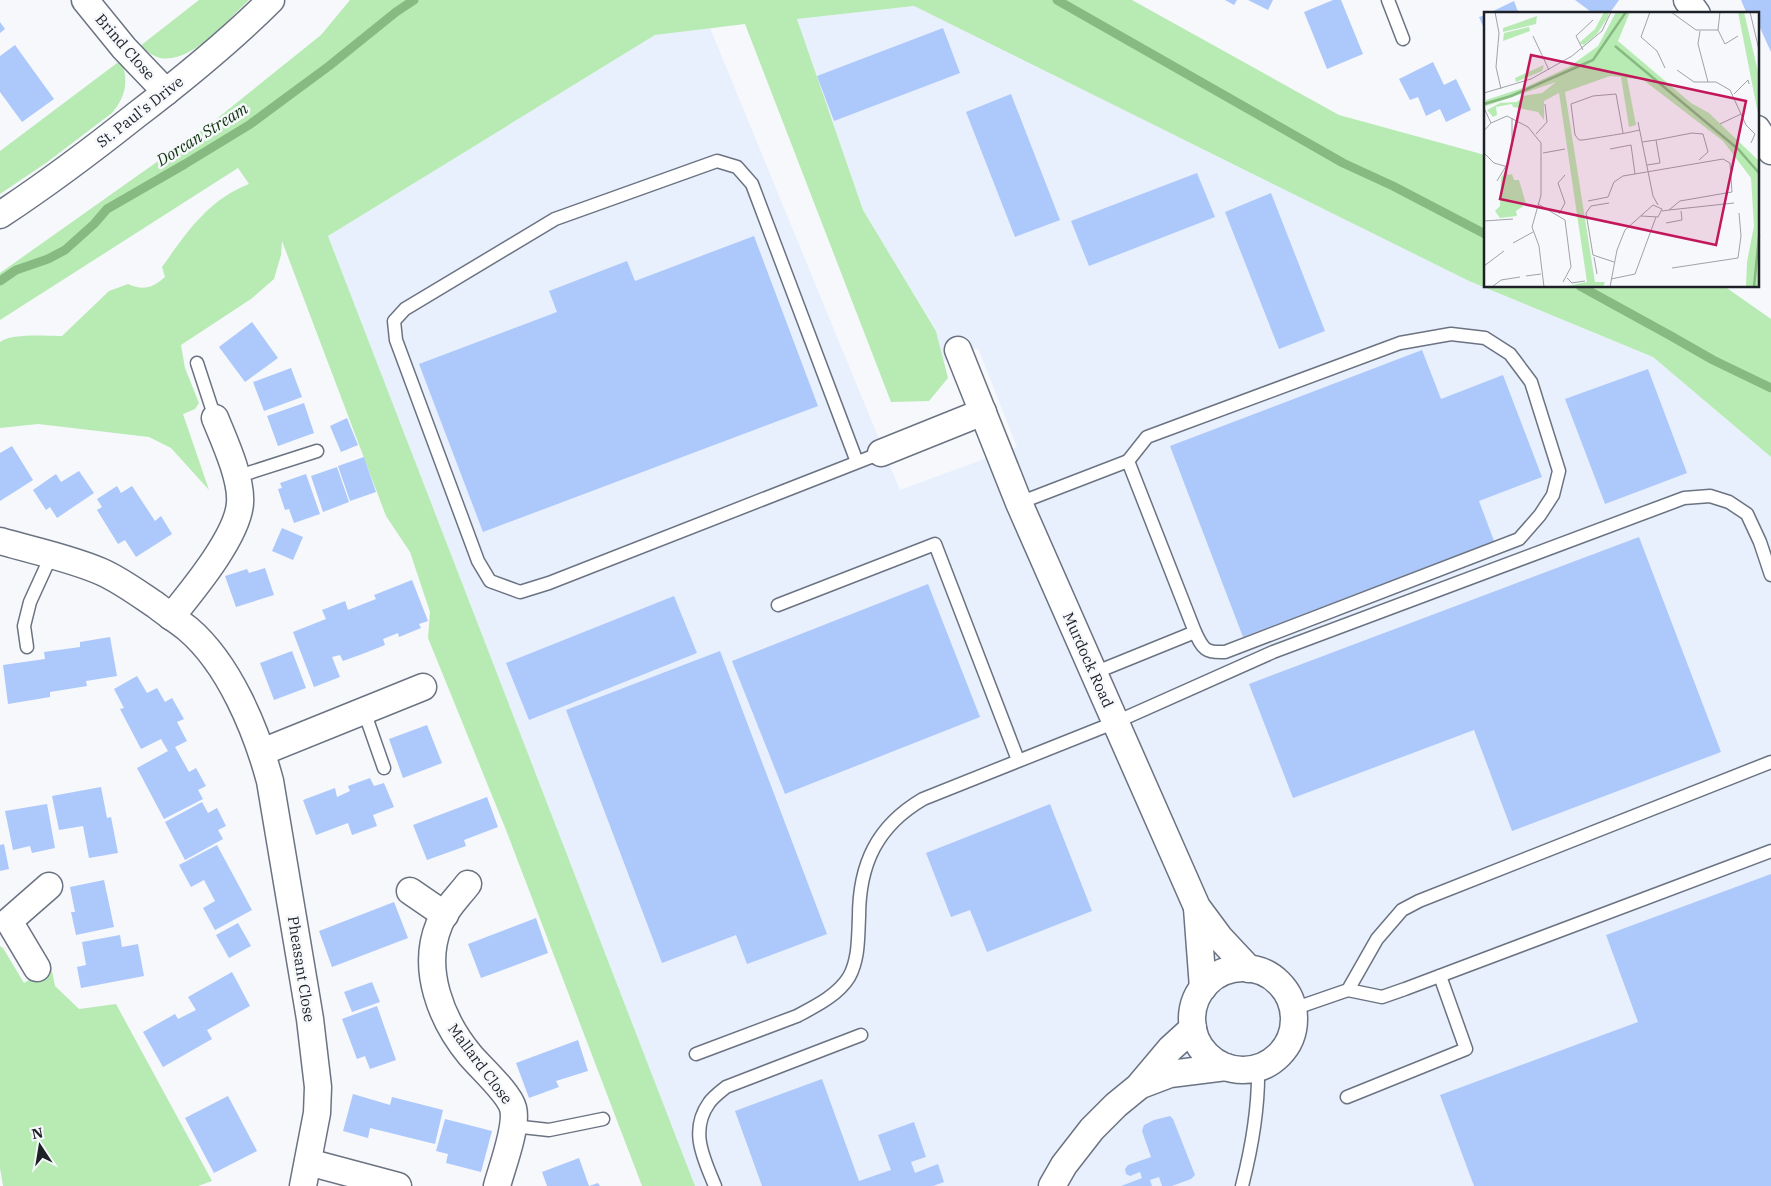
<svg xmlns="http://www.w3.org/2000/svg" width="1771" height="1186" viewBox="0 0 1771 1186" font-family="'IBM Plex Serif',serif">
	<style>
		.built { fill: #e8f0fe }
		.green { fill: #b8ebb3 }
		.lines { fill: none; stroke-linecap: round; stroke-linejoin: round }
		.stream { stroke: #86ba81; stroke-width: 9 }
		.building { fill: #adc8fb }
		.lane-casing { stroke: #6b7382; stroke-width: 15 }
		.street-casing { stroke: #6b7382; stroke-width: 29 }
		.lane { stroke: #fff; stroke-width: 12 }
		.street { stroke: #fff; stroke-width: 26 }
		.labels { text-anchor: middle; stroke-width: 5; stroke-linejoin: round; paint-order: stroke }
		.street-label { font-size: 15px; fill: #1d2127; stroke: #f6f8fc }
		.water-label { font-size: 16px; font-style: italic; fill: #0e330c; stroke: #f6f8fc }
		.inset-river { fill: none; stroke: #86ba81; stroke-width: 2.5 }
		.inset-road { fill: none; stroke: #9fa2a7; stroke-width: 1 }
		.view { fill: #c2185b; fill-opacity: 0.15; stroke: #c2185b; stroke-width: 2.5 }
		.inset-edge { fill: none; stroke: #1d2127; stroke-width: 2.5 }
	</style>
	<rect width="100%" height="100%" fill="#f6f8fc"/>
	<polygon class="built" points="914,6 1469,281 1653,357 1771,457 1771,1186 695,1186 328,236 655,35 710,28 900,490 1017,447 978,348 944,361 936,330 863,210 797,19"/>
	<g class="green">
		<path d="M199 0H249C227 20 192 64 160 58 152 56 146 50 140 46Z"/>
		<path d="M350 0H1132L1339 115 1485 155V286H1724L1771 319V457L1653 357 1469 281 914 6 797 19 863 210 936 331 948 378 929 401 891 402 745 24 655 35 328 236 695 1186H642L506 830 428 638 430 612 410 552 386 516 282 241 281 255 274 279 251 299 181 345 185 368 199 403 195 409 183 414 209 490 171 448 149 437 38 424 0 428V342C11 333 47 336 62 336L109 291 128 284C144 291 152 288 165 277L162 267C187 232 208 200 249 184L238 168 0 320V273L209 125 321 35Z"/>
		<path d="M121 60C129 81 126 96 112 113L46 163 0 194V151Z"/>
		<polygon points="0,946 3,948 24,983 51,966 55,986 79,1009 116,1004 212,1181 198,1186 3,1186 0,1168"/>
	</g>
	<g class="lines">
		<g class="stream">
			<polyline points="1057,0 1343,163 1393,186 1485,234"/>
			<polyline points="0,281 16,270 48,259 65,250 94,224 107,209 185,164 249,125 329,66 396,12 414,0"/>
			<polyline points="1580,286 1671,336 1713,360 1771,388"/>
		</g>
	</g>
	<g class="building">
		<polygon points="1225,0 1237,0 1234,5"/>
		<polygon points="1248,0 1273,0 1268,10"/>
		<polygon points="1333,0 1341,0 1363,54 1327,69 1304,12"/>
		<polygon points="1575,0 1619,0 1609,14 1594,14"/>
		<polygon points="1741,0 1771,0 1771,52 1757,21 1757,14 1747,14"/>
		<polygon points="1514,1 1519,14 1487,14"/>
		<polygon points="1485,15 1485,31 1479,17"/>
		<polygon points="0,22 5,29 0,33"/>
		<polygon points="943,28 960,73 834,121 817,76"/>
		<polygon points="15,45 54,99 22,122 0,92 0,56"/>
		<polygon points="1433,62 1444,85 1456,79 1471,110 1446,122 1440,109 1426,116 1418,97 1410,100 1399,79"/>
		<polygon points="1011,94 1060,220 1015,237 966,112"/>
		<polygon points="1197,173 1215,217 1089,266 1071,221"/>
		<polygon points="1271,193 1325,331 1279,349 1225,212"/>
		<polygon points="754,236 818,406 483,532 419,364 557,312 549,291 627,261 635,281"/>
		<polygon points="252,322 278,358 245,382 219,347"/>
		<polygon points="1422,350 1441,399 1503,375 1542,477 1479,501 1494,541 1243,637 1170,446"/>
		<polygon points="291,368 302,397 264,411 253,382"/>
		<polygon points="1648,369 1687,473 1605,504 1565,399"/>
		<polygon points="304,403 314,433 278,446 267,416"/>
		<polygon points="347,418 358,445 341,452 330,426"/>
		<polygon points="12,446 33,480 0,501 0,453"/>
		<polygon points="364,457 376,492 350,501 338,466"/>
		<polygon points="337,467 349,502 323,512 311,476"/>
		<polygon points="79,471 94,493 57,518 50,507 46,510 33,490 56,474 61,482"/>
		<polygon points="306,474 320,514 294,523 289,509 285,510 278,489 282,488 280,483"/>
		<polygon points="117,486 121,493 132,486 155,521 161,516 172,534 136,557 125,540 118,544 97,510 102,507 97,499"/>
		<polygon points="282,528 303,537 293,560 272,551"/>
		<polygon points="1639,537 1721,752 1512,831 1474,730 1293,798 1249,684"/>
		<polygon points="265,568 274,595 236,607 225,576 247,569 249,573"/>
		<polygon points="412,580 428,621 419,624 421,628 399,637 398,633 383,639 385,645 365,653 343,661 340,655 332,657 340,677 314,687 293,632 326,619 322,610 345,601 348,610 376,599 374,595"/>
		<polygon points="928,584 980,717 785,794 732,661"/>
		<polygon points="674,596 697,653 529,720 506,663"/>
		<polygon points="110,637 117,676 86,681 87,686 50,692 50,697 8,704 3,665 45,659 44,652 80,647 80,642"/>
		<polygon points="292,651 306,688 274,700 260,663"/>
		<polygon points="720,651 827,934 747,964 736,935 662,963 566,710"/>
		<polygon points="137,676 147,693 157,688 165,702 172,698 184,719 177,722 187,741 175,747 189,772 196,768 206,786 198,790 203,799 164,819 137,768 168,751 161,739 141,749 120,709 124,708 114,689"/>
		<polygon points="427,725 442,763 403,778 389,739"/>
		<polygon points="370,778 374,786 384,783 394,807 373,815 377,826 352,835 348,823 316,835 303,800 335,788 337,797 350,791 348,786"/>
		<polygon points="101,787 107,818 111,817 118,853 89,858 83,826 59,830 52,796"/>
		<polygon points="487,797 498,827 464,840 466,846 427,860 413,825"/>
		<polygon points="202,802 208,813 217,808 226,826 218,830 223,839 185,860 165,822"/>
		<polygon points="47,804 55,848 32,853 30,846 13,850 5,811"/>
		<polygon points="1050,804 1092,911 987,952 970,910 951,917 926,853"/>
		<polygon points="4,844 9,869 0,871 0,845"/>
		<polygon points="217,845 252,910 215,930 203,908 215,901 204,880 191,887 179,865"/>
		<polygon points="1771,874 1771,1186 1474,1186 1440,1095 1638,1022 1606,935"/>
		<polygon points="104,880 114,927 76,935 71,912 75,912 70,887"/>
		<polygon points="394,902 408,938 332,967 319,931"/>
		<polygon points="536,918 548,953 481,978 468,944"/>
		<polygon points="238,923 251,946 229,958 216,935"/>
		<polygon points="120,935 122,947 138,944 144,976 81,988 77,967 86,965 82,942"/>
		<polygon points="232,972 250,1006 207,1030 212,1039 163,1067 143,1032 175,1014 178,1019 196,1010 188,997"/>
		<polygon points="372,982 380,1002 352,1012 344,992"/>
		<polygon points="377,1006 396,1060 370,1069 365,1056 357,1059 342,1019"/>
		<polygon points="578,1040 588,1071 556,1081 559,1087 529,1098 516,1063"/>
		<polygon points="822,1079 859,1181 891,1170 878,1135 914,1122 926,1157 911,1162 915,1173 938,1164 944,1182 933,1186 762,1186 735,1111"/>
		<polygon points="353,1094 390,1105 392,1097 443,1110 435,1144 370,1128 368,1138 343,1131"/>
		<polygon points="228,1096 257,1151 214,1173 185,1118"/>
		<polygon points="1170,1116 1173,1119 1195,1175 1191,1179 1172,1186 1162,1186 1159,1177 1150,1180 1152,1186 1121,1186 1142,1178 1140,1172 1130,1176 1126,1174 1125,1169 1128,1165 1151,1157 1142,1131 1144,1125 1154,1120"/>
		<polygon points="445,1119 492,1131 481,1172 446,1163 448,1154 436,1151"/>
		<polygon points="579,1158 589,1186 598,1183 600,1186 547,1186 542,1172"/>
	</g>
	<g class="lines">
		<defs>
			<g id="lane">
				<polyline points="1388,0 1403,39"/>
				<polyline points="197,363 215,418"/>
				<path d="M1128 461 1147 437 1400 343 1451 334 1485 338 1510 354 1531 382 1559 471 1553 495 1540 515 1519 539 1225 652C1205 653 1203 649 1195 632"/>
				<polyline points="857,462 752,184 737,167 717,161 555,219 405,309 394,321 396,340 478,561 490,581 520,592 549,583 881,453"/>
				<polyline points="236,477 317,451"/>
				<polyline points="1019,503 1128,461 1195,632 1094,673"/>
				<polyline points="778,605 935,544 1018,760"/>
				<polyline points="27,647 24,626 30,602 51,556"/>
				<polyline points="364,711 384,768"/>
				<polyline points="1348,990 1382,997 1405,989 1771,851"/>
				<polyline points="1293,1009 1348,990 1377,939 1402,910 1419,901 1771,762"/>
				<path d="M696 1054 797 1016C816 1006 838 995 849 977 859 959 858 937 859 917 859 864 877 826 923 799L1116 722 1273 652 1684 498 1710 496 1729 502 1747 514 1760 542 1771 575"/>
				<polyline points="1347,1097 1466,1049 1440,976"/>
				<polyline points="513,1126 549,1130 603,1119"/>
				<path d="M715 1186C704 1159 689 1131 709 1103 713 1097 720 1092 726 1087L861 1035"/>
				<path d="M1242 1186C1252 1147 1259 1108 1258 1067"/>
			</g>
			<g id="street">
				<polyline points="85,0 124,48 166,92"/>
				<polyline points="1687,0 1697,14"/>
				<polyline points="1757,129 1771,151"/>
				<path d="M0 215C47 184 91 151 135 116 182 80 229 42 271 0"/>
				<polyline points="958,350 1019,503 1197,907 1220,938 1249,969"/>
				<polyline points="881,453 983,412"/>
				<path d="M0 541C34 551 70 558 102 572 122 581 139 594 157 606 167 614 178 621 188 629 229 664 256 729 270 781L310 1019 318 1087 317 1113 303 1186"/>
				<path d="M171 617C192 591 238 536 240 503 242 479 224 440 215 418"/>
				<polyline points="262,752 423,687"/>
				<path d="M468 884C458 897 445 909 439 925 421 969 441 1020 470 1055 481 1068 509 1093 513 1108 518 1126 502 1167 497 1186"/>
				<polyline points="410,891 445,915"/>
				<polyline points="1197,908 1203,988"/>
				<polyline points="37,968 9,921 49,886"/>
				<circle cx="1243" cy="1019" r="51"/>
				<polyline points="1141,1085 1170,1074 1226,1067"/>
				<polyline points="308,1162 398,1186"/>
				<polyline points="1052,1186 1064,1165 1092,1129 1116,1105 1138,1087 1170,1049 1193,1028"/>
			</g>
		</defs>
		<use href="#lane" class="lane-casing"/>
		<use href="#street" class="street-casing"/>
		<use href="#lane" class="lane"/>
		<use href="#street" class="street"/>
	</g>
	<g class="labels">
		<g class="street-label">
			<text transform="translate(125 47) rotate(49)" y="5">Brind Close</text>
			<text transform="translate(140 112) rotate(-38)" y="5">St. Paul's Drive</text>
			<text transform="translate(1088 660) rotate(66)" y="5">Murdock Road</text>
			<text transform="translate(301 969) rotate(81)" y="5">Pheasant Close</text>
			<text transform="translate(480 1064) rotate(53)" y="5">Mallard Close</text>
		</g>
		<g class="water-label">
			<text transform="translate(202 134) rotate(-32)" y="6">Dorcan Stream</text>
		</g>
	</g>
	<g transform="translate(1484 12)">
		<rect width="275" height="275" fill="#f6f8fc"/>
		<path d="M120 0H125L124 5 113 22 100 33 95 31 111 17ZM132 0H146L134 29 207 91 225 101 275 149V275H262L263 250 270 214 267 166 239 129 158 67 143 66 152 113 145 115 137 65 126 64 81 80 111 270H121L119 275H79L103 270 75 81 60 89V108L54 100 29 95 28 92 12 95 13 103 9 105 3 98 16 91 33 90 39 84 58 81 72 70 2 94V88L42 75 85 55 114 34ZM254 0H260L275 64V107ZM53 4 52 12 19 20V16ZM45 15 46 19 19 29 20 21ZM60 53 58 59 32 70 31 66ZM22 157 24 163 28 162 30 168H35L42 192 32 199 33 204 16 206 11 199 16 194 17 166Z" fill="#b8ebb3"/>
		<path class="inset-river" d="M131 34 254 137 275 161M0 92 27 84 109 48 142 0M270 275 275 224"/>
		<path class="inset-road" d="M11 0 15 21 12 55 17 77M166 0 157 25 173 39 181 56M187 0 212 18H234L241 32 254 24M266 0 275 38M234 18 236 0M216 19 214 32 224 70M49 24 65 58M99 38 92 24 109 8M193 58 210 70H232L246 78 262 113 271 122 267 131M0 81 47 67 88 44 118 19 127 0M250 82 264 68 265 72M0 96 7 111 0 119M154 110 169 184 174 193M7 111 23 104 44 115 57 131V183L48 215 55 234 60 275M236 112 257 102M139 121 132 82 109 84 87 92 91 123 95 128H99L142 121 156 118M52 122 63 110 61 92M172 128 208 121 219 122 224 140 215 148M158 130 172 128 176 151 163 153M28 131V106M126 137 147 133 151 162M0 141 10 151 24 155M59 141 81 137M13 169 22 154M104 189 124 185 130 170 139 164 239 147 246 151 248 180 196 189 185 198 178 199M125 191 107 194 102 201 109 243 130 250M54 192 81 208 87 255 79 270M185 198 250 191M75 202 81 191 74 171 81 163M0 209 29 207M182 211 198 208 197 199M29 231 49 220M110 245 113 262M0 254 20 239M188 256 254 246 257 224 255 201M42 264 57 262M83 266 88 271 101 269M127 267 151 262 172 205M8 275 17 268 36 265M126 275 133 238 141 218 169 193 178 197 174 205 157 204"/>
		<path class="view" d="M47 43 262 89 232 233 16 187Z"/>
		<rect width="275" height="275" class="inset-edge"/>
	</g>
	<g transform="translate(40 1146) rotate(348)" stroke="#f6f8fc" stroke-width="4" paint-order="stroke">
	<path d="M0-4L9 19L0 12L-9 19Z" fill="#1d2127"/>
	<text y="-8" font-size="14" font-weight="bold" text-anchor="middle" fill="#1d2127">N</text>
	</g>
</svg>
